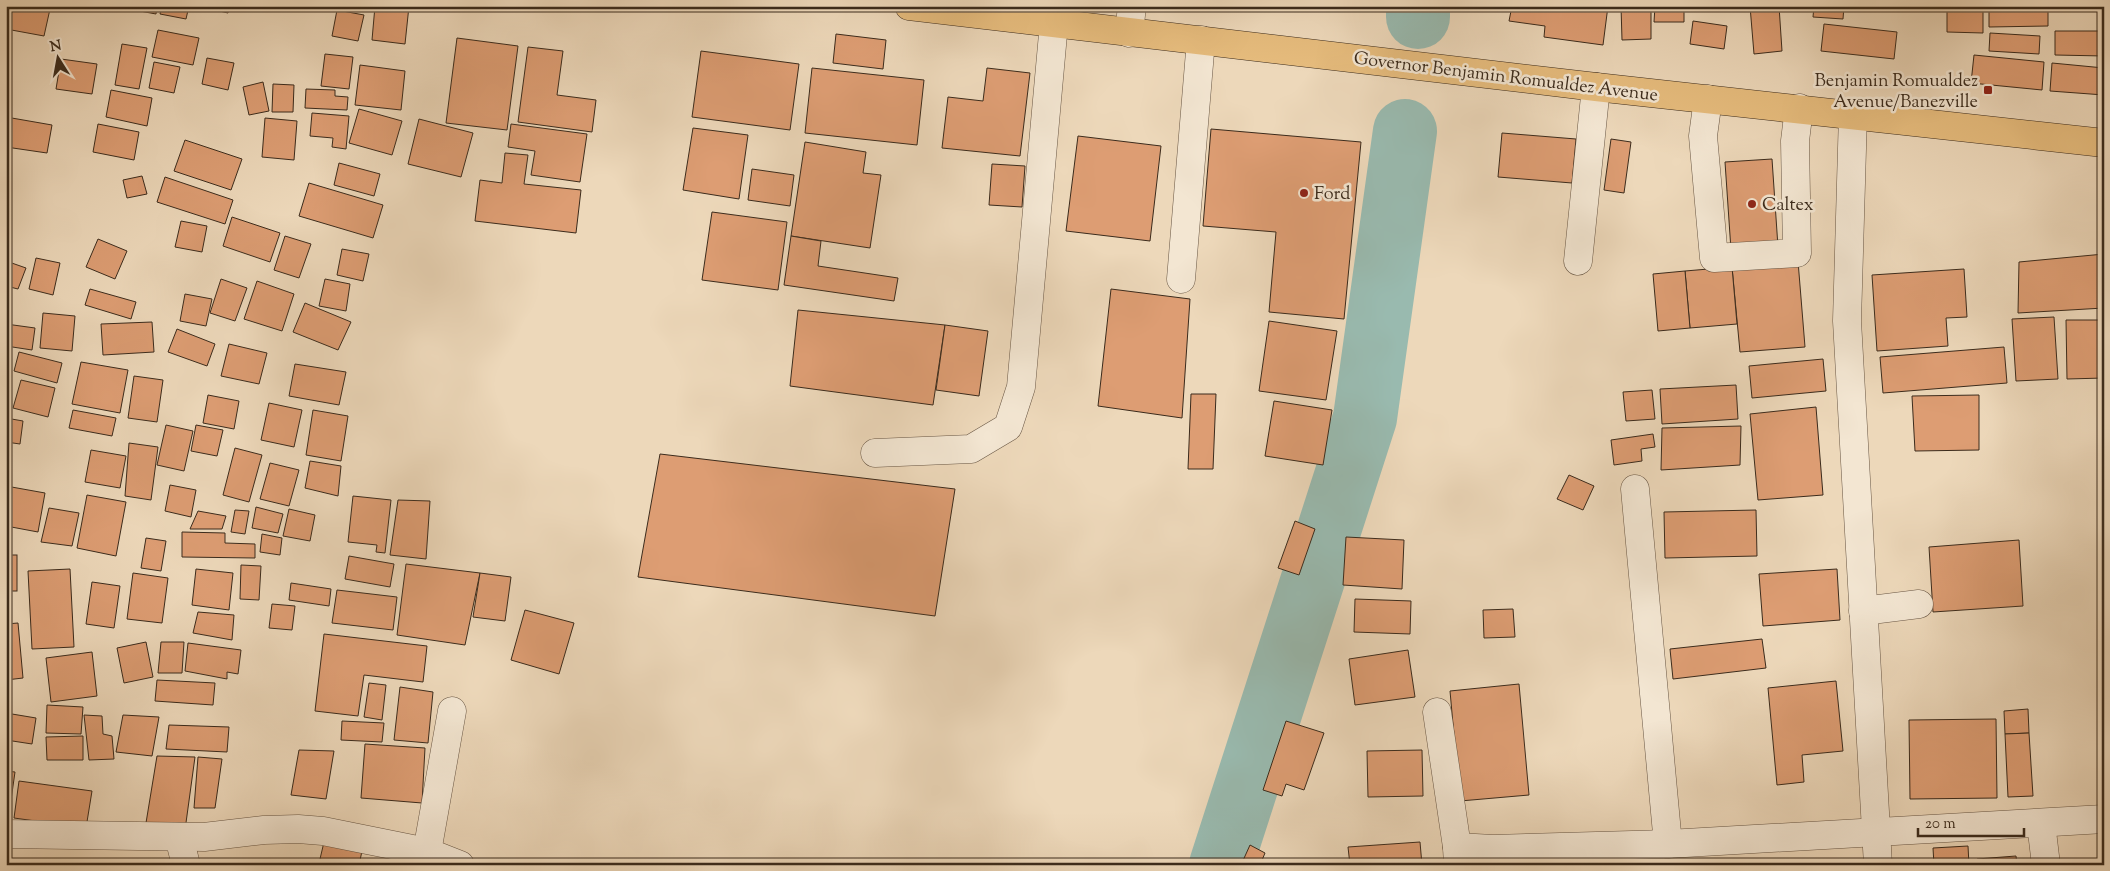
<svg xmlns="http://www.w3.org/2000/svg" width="2110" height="871" viewBox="0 0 2110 871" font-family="'Sorts Mill Goudy',serif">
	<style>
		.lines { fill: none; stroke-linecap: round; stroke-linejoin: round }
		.stream { stroke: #738174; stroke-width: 11 }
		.river { stroke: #99baaf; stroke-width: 64 }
		.building { fill: #dd9d73; stroke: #3b2b1c }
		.minor-casing { stroke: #685644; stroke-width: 29 }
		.major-casing { stroke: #3b2b1c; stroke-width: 29 }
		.minor { stroke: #f3e6d2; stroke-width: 28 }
		.major { stroke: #e6bc7d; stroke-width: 28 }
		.poi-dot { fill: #8f2418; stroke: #f3e6d2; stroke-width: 2 }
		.labels { text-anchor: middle; stroke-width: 5; stroke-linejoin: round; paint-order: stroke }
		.street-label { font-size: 18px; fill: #3b2b1c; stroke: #f3e6d2 }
		.poi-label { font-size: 18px; fill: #3b2b1c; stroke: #f3e6d2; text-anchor: start }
	</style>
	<rect width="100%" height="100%" fill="#edd8ba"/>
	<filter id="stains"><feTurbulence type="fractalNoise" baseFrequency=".004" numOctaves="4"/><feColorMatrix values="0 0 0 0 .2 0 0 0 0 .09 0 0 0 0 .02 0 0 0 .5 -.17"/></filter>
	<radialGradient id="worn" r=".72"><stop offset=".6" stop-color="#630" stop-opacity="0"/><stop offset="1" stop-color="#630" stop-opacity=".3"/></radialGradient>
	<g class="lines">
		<g class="stream">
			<polyline points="1417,23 1418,17"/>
			<polyline points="1405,131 1406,128"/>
		</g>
		<g class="river">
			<polyline points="1418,17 1418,6"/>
			<polyline points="1221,865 1365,418 1405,131"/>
		</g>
	</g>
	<g class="building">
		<polygon points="7,6 36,6 50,9 44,36 6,29"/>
		<polygon points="130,6 157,6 156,14 129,9"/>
		<polygon points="162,6 189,6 186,19 160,14"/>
		<polygon points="198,6 229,6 228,13"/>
		<polygon points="375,6 409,6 405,44 372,40"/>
		<polygon points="1326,6 1357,6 1357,11"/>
		<polygon points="1512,6 1608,6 1603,45 1544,37 1545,26 1509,21"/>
		<polygon points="1621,6 1651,6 1651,39 1622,40"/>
		<polygon points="1655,6 1684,6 1684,22 1654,22"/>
		<polygon points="1750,6 1779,6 1782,51 1754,54"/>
		<polygon points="1814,6 1844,6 1843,19 1813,17"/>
		<polygon points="1947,6 1983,6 1983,33 1947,32"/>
		<polygon points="1989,6 2048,6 2048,26 1989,27"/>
		<rect x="2102" y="6" width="2" height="22"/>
		<polygon points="337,10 364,15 358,41 332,36"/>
		<polygon points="1693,21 1727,26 1724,49 1690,44"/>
		<polygon points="1824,24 1897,32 1894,59 1821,51"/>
		<polygon points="158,30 199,38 193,65 152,57"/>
		<polygon points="2055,31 2104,31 2104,56 2055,55"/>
		<polygon points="1990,33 2040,36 2039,54 1989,51"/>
		<polygon points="836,34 886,40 883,69 833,63"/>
		<polygon points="457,38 518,46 507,130 446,123"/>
		<polygon points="122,44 147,48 139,89 115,85"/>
		<polygon points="528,47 563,51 557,95 596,100 592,132 518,122"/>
		<polygon points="701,51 799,64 790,130 692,117"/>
		<polygon points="325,54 353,57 349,89 321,86"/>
		<polygon points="1974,55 2044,62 2042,90 1971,83"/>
		<polygon points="207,58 234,63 228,90 202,84"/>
		<polygon points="61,59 97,64 92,94 56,89"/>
		<polygon points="154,62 180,67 174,93 149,88"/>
		<polygon points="2052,63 2104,68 2104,95 2050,91"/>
		<polygon points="360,65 405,71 401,110 355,105"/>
		<polygon points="812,68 924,80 917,145 805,133"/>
		<polygon points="987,68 1030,73 1020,156 942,148 948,97 983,101"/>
		<polygon points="263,82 269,111 249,115 243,87"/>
		<polygon points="273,84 294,85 293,112 272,112"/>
		<polygon points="306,89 335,90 335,96 348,97 347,110 305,108"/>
		<polygon points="111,90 152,98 147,126 106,117"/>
		<polygon points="359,109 402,121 392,155 349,143"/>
		<polygon points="312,113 349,116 346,149 332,147 333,138 310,136"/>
		<polygon points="6,117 52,125 47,153 6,147"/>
		<polygon points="265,118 297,121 294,160 262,157"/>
		<polygon points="419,119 473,133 461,177 408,164"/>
		<polygon points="98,124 139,132 134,160 93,152"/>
		<polygon points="511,124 587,134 580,182 531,175 535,151 508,147"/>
		<polygon points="693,128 748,135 739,199 683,190"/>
		<polygon points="1211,129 1361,142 1344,319 1269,312 1276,232 1203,226"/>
		<polygon points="1502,133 1576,139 1572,183 1498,177"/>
		<polygon points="1078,136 1161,146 1150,241 1066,231"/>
		<polygon points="1611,139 1631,142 1624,193 1604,190"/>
		<polygon points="185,140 242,159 231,190 174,171"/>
		<polygon points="805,142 866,152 863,173 881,175 870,248 791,236"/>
		<polygon points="505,153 528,155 524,184 581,190 576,233 475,221 480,180 502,183"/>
		<polygon points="1772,159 1778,247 1731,250 1725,162"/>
		<polygon points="339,163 380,174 374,196 334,185"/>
		<polygon points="992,164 1025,166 1022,207 989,205"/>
		<polygon points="752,169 794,175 790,206 748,200"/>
		<polygon points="142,176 147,194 127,198 123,180"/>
		<polygon points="165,177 233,200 225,224 157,202"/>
		<polygon points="309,183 383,205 373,238 299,216"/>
		<polygon points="712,212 787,222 778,290 702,280"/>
		<polygon points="232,217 280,233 270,262 223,246"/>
		<polygon points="181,221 207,226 202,252 175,247"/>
		<polygon points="285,236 311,244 299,278 274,270"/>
		<polygon points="791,236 821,241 818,266 898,278 894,301 784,285"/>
		<polygon points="98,239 127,251 115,279 86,267"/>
		<polygon points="342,249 369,254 363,281 337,275"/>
		<polygon points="2104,254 2104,308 2018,313 2019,262"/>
		<polygon points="36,258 60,263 53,295 29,289"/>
		<polygon points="6,261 26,268 18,289 6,286"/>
		<polygon points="1798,261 1805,347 1740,352 1732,267"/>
		<polygon points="1732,267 1737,324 1690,328 1685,271"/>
		<polygon points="1964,269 1967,317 1946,318 1948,346 1877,351 1872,275"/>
		<polygon points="1685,271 1690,328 1658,331 1653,274"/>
		<polygon points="221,279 247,288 235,321 210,313"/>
		<polygon points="325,279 350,284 346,311 319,306"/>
		<polygon points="257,281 294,294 282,331 244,319"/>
		<polygon points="90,289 136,302 131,319 85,305"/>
		<polygon points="1111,289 1190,299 1182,418 1098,406"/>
		<polygon points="185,294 212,299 206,326 180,321"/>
		<polygon points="305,303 351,322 338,350 293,332"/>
		<polygon points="798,310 945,325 933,405 790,386"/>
		<polygon points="43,313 75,316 72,351 40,348"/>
		<polygon points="2054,317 2058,379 2016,381 2012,319"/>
		<polygon points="2066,320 2104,320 2104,378 2067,379"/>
		<polygon points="1269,321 1337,331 1326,400 1259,391"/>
		<polygon points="152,322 154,352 103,355 101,324"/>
		<polygon points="6,324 35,328 32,350 6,346"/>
		<polygon points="945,325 988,331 979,396 936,390"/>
		<polygon points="177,329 215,344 207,366 168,352"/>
		<polygon points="229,344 267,353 259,384 221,376"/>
		<polygon points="2004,347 2007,383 1883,393 1880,357"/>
		<polygon points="19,352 62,363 57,383 14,371"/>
		<polygon points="1823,359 1826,391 1752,398 1749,366"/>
		<polygon points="81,362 128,370 120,413 72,404"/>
		<polygon points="295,364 346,372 339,405 289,396"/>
		<polygon points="134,376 163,380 157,422 128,418"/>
		<polygon points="21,380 55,388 48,417 13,408"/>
		<polygon points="6,385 10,385 9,410 6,410"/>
		<polygon points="1736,385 1738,419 1662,424 1660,389"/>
		<polygon points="1652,390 1655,419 1626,421 1623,392"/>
		<polygon points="1191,394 1216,394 1213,469 1188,469"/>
		<polygon points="208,395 239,401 234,429 203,423"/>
		<polygon points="1979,395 1979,450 1915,451 1912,396"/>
		<polygon points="1274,401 1332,410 1323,465 1265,456"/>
		<polygon points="269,403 302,410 294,447 261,440"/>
		<polygon points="1816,407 1823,495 1758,500 1750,414"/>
		<polygon points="73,410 116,418 112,436 69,428"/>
		<polygon points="313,410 348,416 341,461 306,455"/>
		<polygon points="6,418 23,421 20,444 6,442"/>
		<polygon points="166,425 193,431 184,471 157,465"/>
		<polygon points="196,425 223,430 217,456 191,451"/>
		<polygon points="1741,426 1740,465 1661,470 1662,428"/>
		<polygon points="1653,434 1655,447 1641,449 1642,461 1614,465 1611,440"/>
		<polygon points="129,443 158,447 151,500 125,496"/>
		<polygon points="235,448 262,455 249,502 223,495"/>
		<polygon points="91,450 126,456 120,488 85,482"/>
		<polygon points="660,454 955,489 935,616 638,577"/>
		<polygon points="310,461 341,466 338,496 305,488"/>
		<polygon points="270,463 299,470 289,506 260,499"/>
		<polygon points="1569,475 1594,486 1583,510 1557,499"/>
		<polygon points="170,485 196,490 191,517 165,511"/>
		<polygon points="6,486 45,493 38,532 6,526"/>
		<polygon points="87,495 126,502 116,556 77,548"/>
		<polygon points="353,496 391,500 385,553 376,552 377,545 348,542"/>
		<polygon points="398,500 430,501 426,559 390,555"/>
		<polygon points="256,507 283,514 278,533 252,528"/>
		<polygon points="49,508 79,513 72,546 41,542"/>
		<polygon points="289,509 315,515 310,541 283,536"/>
		<polygon points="235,510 249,511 245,534 231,532"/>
		<polygon points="1756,510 1757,556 1665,558 1664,512"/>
		<polygon points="198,511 226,516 222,529 190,529"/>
		<polygon points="1295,521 1315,529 1299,575 1278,568"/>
		<polygon points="182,532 225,533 225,543 255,544 255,558 182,557"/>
		<polygon points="262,534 282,538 280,555 260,552"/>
		<polygon points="1346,537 1404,540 1402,589 1343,585"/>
		<polygon points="146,538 166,541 161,571 141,568"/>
		<polygon points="2019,540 2023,606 1933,612 1929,547"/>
		<rect x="6" y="555" width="11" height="36"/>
		<polygon points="349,556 394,564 390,587 345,579"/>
		<polygon points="406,564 480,573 465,645 397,635"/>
		<polygon points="241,565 261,566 259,600 240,599"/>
		<polygon points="70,569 74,647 32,649 28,571"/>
		<polygon points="196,569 233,573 229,610 192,605"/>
		<polygon points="1837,569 1840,620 1763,626 1759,574"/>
		<polygon points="133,573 168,578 162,623 127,619"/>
		<polygon points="480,573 511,577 505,621 473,617"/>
		<polygon points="92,582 120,586 114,628 86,624"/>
		<polygon points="291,583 331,589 329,606 289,600"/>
		<polygon points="337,590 397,597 393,630 332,623"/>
		<polygon points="1355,599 1411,601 1410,634 1354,632"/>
		<polygon points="272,604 295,606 292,630 269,628"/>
		<polygon points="1513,609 1515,637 1484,638 1483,610"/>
		<polygon points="525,610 574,623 559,674 511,660"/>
		<polygon points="198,612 234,615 232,640 193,633"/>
		<polygon points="18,623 23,678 6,680 6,624"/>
		<polygon points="324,634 427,646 423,682 364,675 358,716 315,711"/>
		<polygon points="1762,639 1766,668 1673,679 1670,649"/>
		<polygon points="146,642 153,677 124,683 117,648"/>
		<polygon points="161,642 184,642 182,673 158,673"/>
		<polygon points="188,643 241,650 238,674 227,672 227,679 185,671"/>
		<polygon points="1408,650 1415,697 1355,705 1349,659"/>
		<polygon points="92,652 97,696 51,702 46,658"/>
		<polygon points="157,680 215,683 213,705 155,701"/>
		<polygon points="1836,681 1843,751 1802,755 1804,782 1777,785 1768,688"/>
		<polygon points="369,683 386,685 382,720 364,717"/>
		<polygon points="1519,684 1529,795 1460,801 1450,691"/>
		<polygon points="400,687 433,692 428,743 394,740"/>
		<polygon points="47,705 83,707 81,734 46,733"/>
		<polygon points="2028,709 2029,733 2005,734 2004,711"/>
		<polygon points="6,713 36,718 32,744 6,740"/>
		<polygon points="84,715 102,716 103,734 112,736 114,759 89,760"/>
		<polygon points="123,715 159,717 152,756 116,752"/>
		<polygon points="1996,719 1997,798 1910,799 1909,720"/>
		<polygon points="342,721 384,723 382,742 341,740"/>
		<polygon points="1286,721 1324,733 1304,790 1286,784 1282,796 1263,790"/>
		<polygon points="169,725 229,727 227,752 166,749"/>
		<polygon points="2029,733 2033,796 2008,797 2005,734"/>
		<polygon points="83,736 83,760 47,760 46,737"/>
		<polygon points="365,744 425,748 422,803 361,798"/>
		<polygon points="299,750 334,751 326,799 291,795"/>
		<polygon points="1422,750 1423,796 1368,797 1367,751"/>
		<polygon points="157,756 195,757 185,830 145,829"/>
		<polygon points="198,757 222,759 215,808 194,808"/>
		<polygon points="6,771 15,772 9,814 6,814"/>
		<polygon points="19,781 92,791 86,828 14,818"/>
		<polygon points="324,842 362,851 359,865 345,865 320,859"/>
		<polygon points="1420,842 1422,865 1350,865 1348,847"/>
		<polygon points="1250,845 1265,853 1260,865 1241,865"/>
		<polygon points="1968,846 1969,865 1934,865 1933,848"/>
		<polygon points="2016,856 2017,865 1978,865 1977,859"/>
		<polygon points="2104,860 2104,865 2068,865 2067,862"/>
	</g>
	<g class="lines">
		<defs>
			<g id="minor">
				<polyline points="1129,33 1132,6"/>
				<polyline points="1708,99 1703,136 1714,258 1797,253 1795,141 1799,108"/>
				<polyline points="1853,114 1847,321 1878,865"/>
				<polyline points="1578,261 1596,87"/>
				<polyline points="1181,279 1201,40"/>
				<polyline points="875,453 971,449 1008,427 1021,387 1054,23"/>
				<polyline points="1635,489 1668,844"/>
				<polyline points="1863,611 1919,604"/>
				<polyline points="1437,712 1457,847"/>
				<polyline points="2041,823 2046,865"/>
				<polyline points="6,834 204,837 264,830 298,829 323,831 427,852 460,865"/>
				<polyline points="179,837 186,865"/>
				<polyline points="427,852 452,711"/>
				<polyline points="1458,865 1457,847 1493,849 1668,844 2104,819"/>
			</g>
			<polyline id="major" points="909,6 1596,87 2104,143"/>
		</defs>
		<use href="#minor" class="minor-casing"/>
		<use href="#major" class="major-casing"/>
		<use href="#minor" class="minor"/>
		<use href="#major" class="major"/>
	</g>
	<g class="poi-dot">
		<rect x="1983" y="85" width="10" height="10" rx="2.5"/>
		<circle cx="1304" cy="193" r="5"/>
		<circle cx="1752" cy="204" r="5"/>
	</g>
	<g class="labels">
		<g class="street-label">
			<text transform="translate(1506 76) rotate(7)" y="6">Governor Benjamin Romualdez Avenue</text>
		</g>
		<g class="poi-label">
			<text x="1978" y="86" text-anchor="end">Benjamin Romualdez<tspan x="1978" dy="21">Avenue/Banezville</tspan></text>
			<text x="1314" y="199">Ford</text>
			<text x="1762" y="210">Caltex</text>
		</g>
	</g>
	<rect width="2110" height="871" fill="none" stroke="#edd8ba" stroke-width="25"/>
	<rect x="8" y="8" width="2095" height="856" fill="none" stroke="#3b2b1c" stroke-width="2.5"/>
	<rect x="12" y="12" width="2085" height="846" fill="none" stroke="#3b2b1c"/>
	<g transform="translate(58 58) rotate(349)" stroke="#f3e6d2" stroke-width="4" paint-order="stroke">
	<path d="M0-4L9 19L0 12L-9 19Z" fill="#3b2b1c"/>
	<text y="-8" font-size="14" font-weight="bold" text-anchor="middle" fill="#3b2b1c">N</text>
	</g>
	<path d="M1918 828v8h106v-8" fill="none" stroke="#3b2b1c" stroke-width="2.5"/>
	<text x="1925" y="828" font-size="15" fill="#3b2b1c" stroke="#f3e6d2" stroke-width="4" paint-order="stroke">20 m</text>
	<rect width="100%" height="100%" filter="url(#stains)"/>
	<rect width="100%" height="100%" fill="url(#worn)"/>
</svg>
